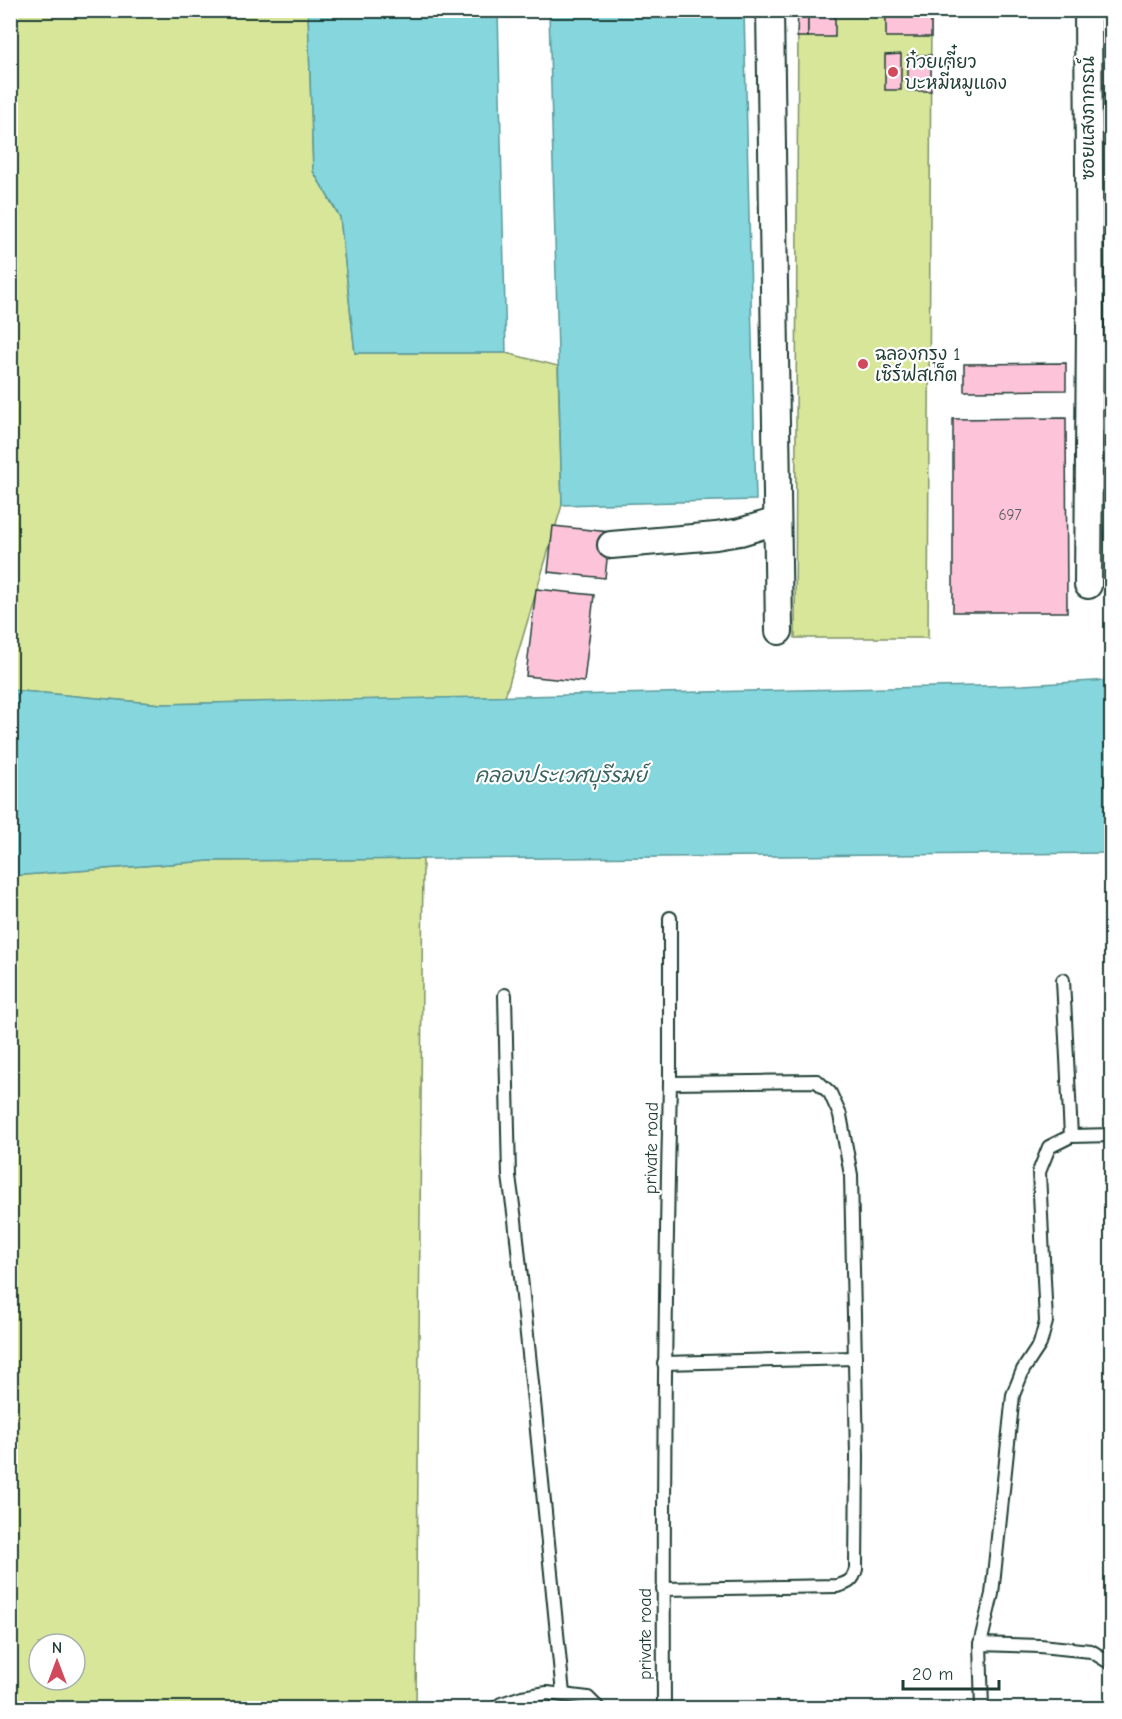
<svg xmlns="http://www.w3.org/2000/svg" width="1122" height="1719" viewBox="0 0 1122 1719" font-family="'Comic Neue','Playpen Sans Thai',sans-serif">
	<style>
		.green { fill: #d8e69a; stroke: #7c9267; stroke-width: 1.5; fill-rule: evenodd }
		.water { fill: #85d6dd; stroke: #5c9999; stroke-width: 1.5 }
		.building { fill: #fcc3d9; stroke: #1f3d34; stroke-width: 1.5 }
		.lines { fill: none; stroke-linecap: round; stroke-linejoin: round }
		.lane-casing { stroke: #1f3d34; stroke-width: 16 }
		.street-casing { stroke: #1f3d34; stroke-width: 30 }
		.lane { stroke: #fff; stroke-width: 12 }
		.street { stroke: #fff; stroke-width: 26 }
		.poi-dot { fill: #d1495b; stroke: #fff; stroke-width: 2 }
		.labels { text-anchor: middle; stroke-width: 4.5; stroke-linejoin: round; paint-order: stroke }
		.number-label { font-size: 15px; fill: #565e5d }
		.poi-label { font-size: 18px; fill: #1f3d34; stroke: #fff; text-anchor: start }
		.street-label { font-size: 18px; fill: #1f3d34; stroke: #fff }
		.water-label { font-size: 20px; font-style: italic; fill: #38635e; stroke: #fff }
	</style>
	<rect width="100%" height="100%" fill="#fff"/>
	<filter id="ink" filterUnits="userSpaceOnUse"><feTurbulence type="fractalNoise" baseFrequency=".0167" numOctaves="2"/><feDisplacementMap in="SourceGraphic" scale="12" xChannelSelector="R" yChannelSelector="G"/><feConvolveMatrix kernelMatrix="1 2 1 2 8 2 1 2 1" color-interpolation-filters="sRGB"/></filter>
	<g filter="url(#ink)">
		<g class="green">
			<polygon points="10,11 308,11 313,171 340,217 355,353 506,353 558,366 562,505 505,697 162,704 11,690"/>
			<polygon points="798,11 931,11 928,638 795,638"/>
			<path d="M423 859 416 1708H11V876L209 861ZM39 1644H75V1680H39Z"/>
		</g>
		<g class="water">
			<polygon points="308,11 498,11 506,353 355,353 340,217 313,171"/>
			<polygon points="549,11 744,11 756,500 562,505"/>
			<polygon points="1111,680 1111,853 209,861 11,876 11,690 162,704 1023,685"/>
		</g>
		<g class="building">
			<polygon points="798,10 808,10 808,37 797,37"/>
			<rect x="808" y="10" width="27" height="27"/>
			<rect x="886" y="10" width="45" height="27"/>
			<rect x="1102" y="10" width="10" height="104"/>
			<polygon points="901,54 901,90 885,90 885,55"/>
			<rect x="908" y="55" width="23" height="36"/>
			<polygon points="1107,130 1112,130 1112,201 1106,201"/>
			<rect x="1107" y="216" width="5" height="70"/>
			<rect x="1108" y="301" width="4" height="71"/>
			<polygon points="1066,363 1066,390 964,391 964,364"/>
			<polygon points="1109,387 1112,387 1112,501 1108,501"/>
			<polygon points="1066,418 1067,612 953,612 953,419"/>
			<polygon points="1109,516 1112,516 1112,584 1110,584"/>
			<polygon points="553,526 610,532 605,578 548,572"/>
			<polygon points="536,589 594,595 584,682 526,676"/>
		</g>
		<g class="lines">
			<defs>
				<g id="lane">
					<polyline points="670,918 670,1083"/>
					<polyline points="1063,980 1071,1136"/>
					<polyline points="505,995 509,1176 515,1220 536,1421 563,1694"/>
					<polyline points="664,1363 855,1358"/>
					<path d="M663 1589 837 1586C848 1583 853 1581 856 1569L857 1456 851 1175 840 1115 830 1093 817 1081 670 1083C665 1292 663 1500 664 1708"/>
					<polyline points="980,1644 1040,1646 1091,1651 1112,1664"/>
					<polyline points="496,1708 501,1704 522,1697 547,1693 588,1698 598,1708"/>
					<polyline points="982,1708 980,1644 992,1594 1013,1395 1023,1370 1040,1344 1046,1322 1039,1172 1049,1147 1071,1136 1112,1135"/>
				</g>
				<g id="street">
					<polyline points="770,10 779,631"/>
					<polyline points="611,545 716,536 740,532 777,521"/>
					<polyline points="1088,585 1090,325 1088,10"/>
				</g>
			</defs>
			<use href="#lane" class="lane-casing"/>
			<use href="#street" class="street-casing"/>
			<use href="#lane" class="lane"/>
			<use href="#street" class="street"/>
		</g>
	</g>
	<g class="poi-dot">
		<circle cx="893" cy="72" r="6"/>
		<circle cx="863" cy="364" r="6"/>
	</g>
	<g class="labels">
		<g class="number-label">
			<text x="1010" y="520">697</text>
		</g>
		<g class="poi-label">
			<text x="905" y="68">ก๋วยเตี๋ยว<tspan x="905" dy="21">บะหมี่หมูแดง</tspan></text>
			<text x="875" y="360">ฉลองกรุง 1<tspan x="875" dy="21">เซิร์ฟสเก็ต</tspan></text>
		</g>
		<g class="street-label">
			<text transform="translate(1088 118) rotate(-90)" y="6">ซอยแสงภากรณ์</text>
			<text transform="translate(651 1148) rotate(-89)" y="6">private road</text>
			<text transform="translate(645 1634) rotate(-90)" y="6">private road</text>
		</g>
		<g class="water-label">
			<text x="561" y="782">คลองประเวศบุรีรมย์</text>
		</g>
	</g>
	<rect width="1122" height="1719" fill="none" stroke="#fff" stroke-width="36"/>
	<rect x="18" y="18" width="1086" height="1683" fill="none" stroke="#1f3d34" stroke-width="2" filter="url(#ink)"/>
	<g transform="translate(57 1662)"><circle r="28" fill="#ffffff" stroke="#a5b1ae" stroke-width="1.5"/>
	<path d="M0-4.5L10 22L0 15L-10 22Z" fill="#d1495b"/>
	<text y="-9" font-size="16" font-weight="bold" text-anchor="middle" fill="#1f3d34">N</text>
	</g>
	<path d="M903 1680v9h96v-9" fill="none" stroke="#1f3d34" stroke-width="3"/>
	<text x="912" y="1680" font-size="18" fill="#1f3d34" stroke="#ffffff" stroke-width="4.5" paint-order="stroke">20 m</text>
</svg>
